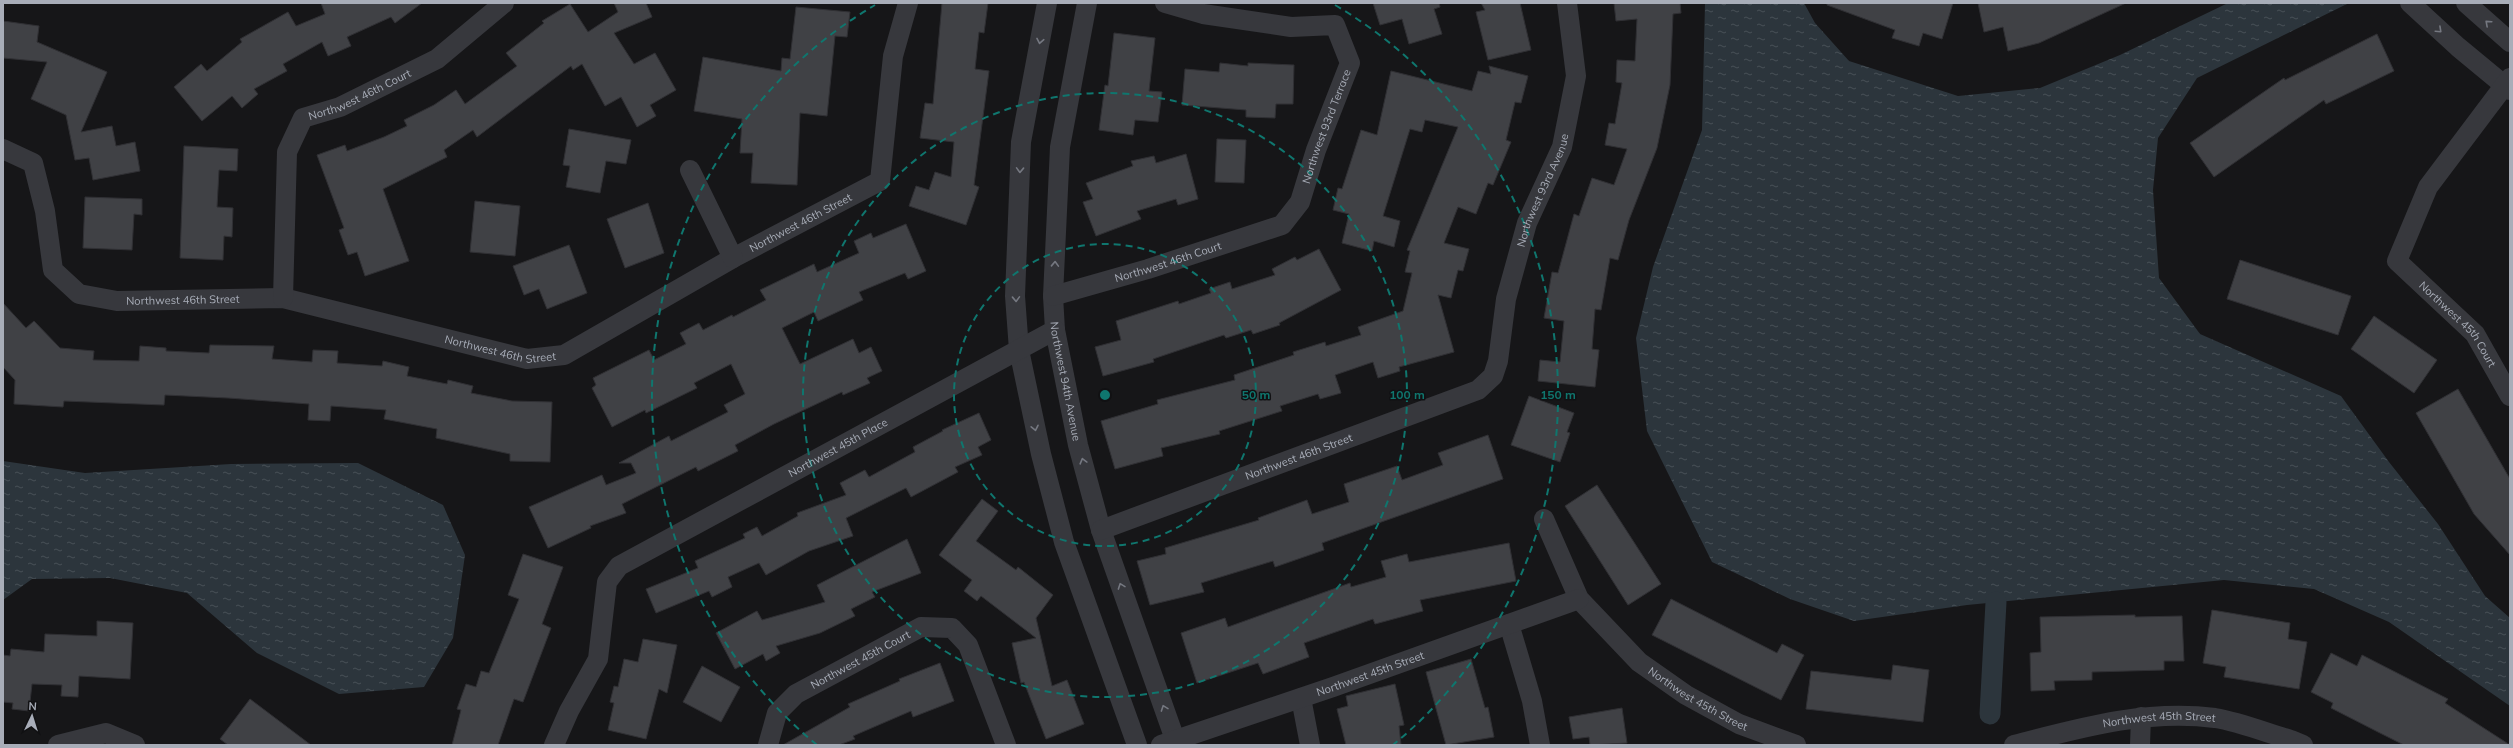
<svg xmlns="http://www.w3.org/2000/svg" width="2513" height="748" viewBox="0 0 2513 748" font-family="Mulish,sans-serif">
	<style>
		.water { fill: url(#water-ripples) }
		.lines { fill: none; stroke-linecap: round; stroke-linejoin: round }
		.canal { stroke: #2c353c; stroke-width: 21 }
		.building { fill: #404145; stroke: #303034 }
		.minor { stroke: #37383d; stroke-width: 20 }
		.oneway { stroke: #757881 }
		.ring { fill: none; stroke: #0f766e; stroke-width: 2; stroke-dasharray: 7 5 }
		.labels { text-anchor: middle; stroke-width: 3; stroke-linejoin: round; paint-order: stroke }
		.street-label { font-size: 11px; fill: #a8adb8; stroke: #111113 }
		.centre { fill: #0f766e; stroke: #111113; stroke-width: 2 }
		.ring-label { font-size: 12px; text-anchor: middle; font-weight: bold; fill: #0f766e; stroke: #111113; stroke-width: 3; stroke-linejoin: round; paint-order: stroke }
	</style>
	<defs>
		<pattern id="water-ripples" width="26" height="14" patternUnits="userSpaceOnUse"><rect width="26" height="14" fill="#2c353c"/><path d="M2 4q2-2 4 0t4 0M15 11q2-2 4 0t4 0" fill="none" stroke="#485056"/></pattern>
	</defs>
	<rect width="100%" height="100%" fill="#161618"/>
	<g class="water">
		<polygon points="1705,3 1804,3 1815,23 1849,61 1958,96 2040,88 2120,55 2228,3 2349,3 2197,78 2158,138 2153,190 2159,278 2200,334 2341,396 2389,462 2438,524 2485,596 2510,618 2510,706 2389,622 2314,589 2224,580 1967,605 1854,621 1790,599 1712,562 1647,431 1636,338 1653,267 1702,130"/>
		<polygon points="3,461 85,473 231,464 358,463 443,505 465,555 453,638 424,687 339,694 257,653 187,593 110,578 32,579 3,600"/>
	</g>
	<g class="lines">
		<polyline class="canal" points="1990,714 1996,602"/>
	</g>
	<g class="building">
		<polygon points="321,3 422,3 395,23 391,17 347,37 351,46 328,56 322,42 283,64 287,71 254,89 258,94 242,108 232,96 202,121 174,87 201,64 207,71 242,42 240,39 288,12 296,26 325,14"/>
		<polygon points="614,3 646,3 652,17 614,33 634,64 655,53 676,90 650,105 656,116 637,127 621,97 605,106 582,64 573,70 571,66 477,137 473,130 444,150 447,157 383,189 409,261 365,276 357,252 348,255 339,230 344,228 317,155 345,145 347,151 384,137 407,126 404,120 434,105 456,90 465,104 517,66 506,53 544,23 542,21 570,4 588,32 618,12"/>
		<polygon points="942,3 988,3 984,33 979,32 975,69 989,71 974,185 979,187 966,225 909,206 916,186 929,190 935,172 951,177 954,142 920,138 925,103 933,104"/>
		<polygon points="1373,3 1439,3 1440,7 1434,9 1442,34 1409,44 1402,19 1380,25"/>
		<polygon points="1481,3 1520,3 1531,50 1488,60 1476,12 1485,10"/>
		<polygon points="1614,3 1680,3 1681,13 1673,14 1670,85 1657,148 1629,220 1618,260 1610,258 1601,310 1595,309 1592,349 1599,350 1595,387 1538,381 1540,360 1560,362 1564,321 1544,318 1552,272 1558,273 1574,214 1579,216 1592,178 1614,185 1627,149 1605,145 1609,123 1615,124 1622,83 1616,82 1617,60 1635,61 1637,19 1616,21"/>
		<polygon points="1827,3 1953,3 1942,39 1923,33 1919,46 1892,38 1895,30 1827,5"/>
		<polygon points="1978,3 2126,3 2039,43 2008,51 2003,27 1984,32"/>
		<polygon points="796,7 850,12 847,37 835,36 827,116 800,113 797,185 751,183 753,153 740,153 742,119 694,111 703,57 781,71 782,58 790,59"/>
		<polygon points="3,21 39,26 37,42 107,72 81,132 112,126 116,146 135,142 140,171 93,180 89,158 75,160 66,115 31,99 47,62 3,58"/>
		<polygon points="1114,33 1155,38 1149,91 1162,92 1158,122 1135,120 1133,135 1099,130 1105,85 1108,86"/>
		<polygon points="2377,34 2394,71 2326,104 2324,100 2214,177 2190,143 2284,78 2285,80"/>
		<polygon points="1220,63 1248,66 1248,63 1294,65 1293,104 1276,104 1275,118 1246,117 1246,110 1182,105 1185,69 1219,72"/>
		<polygon points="1489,66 1528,76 1521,103 1515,102 1506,140 1511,142 1493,185 1488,183 1476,214 1458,207 1444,243 1469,249 1463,271 1458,270 1451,298 1438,295 1454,352 1399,367 1400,371 1378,378 1373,362 1335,375 1341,393 1320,399 1318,394 1280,406 1282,411 1219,431 1220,434 1161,448 1163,456 1115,469 1101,421 1158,404 1157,400 1235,380 1234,375 1294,355 1293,352 1325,342 1326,346 1361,335 1358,327 1403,311 1412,273 1405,272 1410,251 1407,250 1458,127 1425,120 1422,132 1410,129 1383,216 1400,221 1394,247 1374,241 1372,251 1342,243 1349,214 1333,210 1338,188 1342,189 1361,130 1377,135 1391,71 1472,91 1478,71 1491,74"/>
		<polygon points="569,129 631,140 626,164 606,161 600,193 566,187 570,166 563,165"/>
		<polygon points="1217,139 1246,140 1244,183 1215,182"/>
		<polygon points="184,146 238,149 237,171 219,170 217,207 233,208 232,237 224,236 223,260 180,258"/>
		<polygon points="1186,154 1198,199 1178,205 1176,199 1137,211 1141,219 1096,236 1083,202 1093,199 1086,183 1133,166 1131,161 1154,156 1156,163"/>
		<polygon points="85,197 142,199 142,215 134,214 132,250 83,248"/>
		<polygon points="475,201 520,206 515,256 470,252"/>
		<polygon points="648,203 664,253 625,268 607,219"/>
		<polygon points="906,224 926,271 908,279 905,273 859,292 863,300 818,321 814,312 782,328 800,364 853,339 859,353 871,347 882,371 867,378 870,383 843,395 842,392 774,424 735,445 738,451 698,471 696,467 622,504 626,513 590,526 591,528 548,548 529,507 602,475 606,485 636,473 631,463 619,463 669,436 671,441 728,412 724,405 745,394 731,364 694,383 697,388 646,413 645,410 612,427 592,388 596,385 593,378 649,350 654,360 686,344 680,333 699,323 703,330 732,315 733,317 766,300 760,290 814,264 817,272 859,253 854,241 871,233 873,238"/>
		<polygon points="569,245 587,293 547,309 539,289 524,295 513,266"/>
		<polygon points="1319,249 1341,290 1279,323 1280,325 1253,334 1251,330 1226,338 1224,335 1153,359 1154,362 1103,376 1095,347 1121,340 1116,321 1178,301 1179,304 1211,293 1209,289 1230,282 1232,289 1275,275 1272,269 1295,257 1297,260"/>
		<polygon points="2240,260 2351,296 2338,335 2227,299"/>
		<polygon points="3,303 26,328 34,321 60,348 94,351 93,360 139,361 140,346 166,348 166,351 209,353 210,345 274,346 272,359 312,362 313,350 338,351 337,363 382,366 383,361 409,367 407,376 447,384 448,380 473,386 471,393 512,401 552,402 550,462 510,461 510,454 436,438 437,429 384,419 386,410 331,406 330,421 308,420 309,404 228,398 165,395 164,405 64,401 63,407 14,404 15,380 3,367"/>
		<polygon points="2374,316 2437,360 2414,393 2351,349"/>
		<polygon points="2458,389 2510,479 2510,555 2474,514 2416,413"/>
		<polygon points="1529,396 1574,413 1567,432 1570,433 1560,462 1511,445"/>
		<polygon points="979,413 991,440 978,447 982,455 955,467 958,472 911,497 906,488 846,518 853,536 809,551 766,575 759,563 728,577 732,587 712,597 709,591 656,613 646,589 698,568 695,561 745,538 743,534 757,527 762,536 798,516 797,513 846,495 840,483 865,470 869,477 915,452 913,447 943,431 942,430"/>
		<polygon points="1488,435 1503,479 1322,543 1324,550 1275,567 1273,561 1201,583 1204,592 1150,605 1137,561 1166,554 1165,548 1259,520 1258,518 1307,500 1312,514 1349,502 1344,484 1397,466 1402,480 1443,465 1438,453"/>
		<polygon points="1597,485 1661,584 1628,605 1565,506"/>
		<polygon points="982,499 998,511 976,541 1016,570 1018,567 1053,595 1036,618 1052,686 1067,680 1084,724 1046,739 1024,682 1021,683 1012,643 1036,638 981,596 977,601 964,591 972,580 939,555"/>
		<polygon points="907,539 921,573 872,592 875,597 851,609 855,616 820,633 776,646 780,653 766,661 763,654 735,669 716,633 757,611 762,620 825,602 817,585"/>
		<polygon points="1509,543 1516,581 1420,600 1423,611 1375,624 1373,619 1304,643 1309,657 1263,674 1258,663 1197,683 1181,633 1225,618 1228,627 1350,583 1351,587 1386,577 1381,561 1407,554 1409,562"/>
		<polygon points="523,554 563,567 542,624 551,628 523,702 514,699 498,745 452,745 461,710 457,709 466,684 476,687 481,671 489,673 519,599 508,595"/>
		<polygon points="1671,599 1777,653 1782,644 1804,655 1781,700 1652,635"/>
		<polygon points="2212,610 2290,623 2288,639 2307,642 2299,689 2224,677 2226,667 2203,663"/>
		<polygon points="2135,615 2135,617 2182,616 2184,661 2164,661 2164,670 2092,672 2092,680 2054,681 2055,690 2031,691 2030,653 2041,652 2040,617"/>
		<polygon points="97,621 133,623 130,679 79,676 78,697 61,696 62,685 32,684 29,711 12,709 13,703 3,702 3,655 10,656 11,649 44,652 45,634 97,636"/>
		<polygon points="643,639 677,645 667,693 659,689 646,739 608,730 614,703 610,702 614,686 618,687 624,659 638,662"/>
		<polygon points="2331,653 2357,666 2362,655 2448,699 2445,703 2510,745 2404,745 2378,732 2331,708 2333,703 2311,692"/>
		<polygon points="1471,659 1485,708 1488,707 1494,737 1446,745 1426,672"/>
		<polygon points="940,663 954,701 913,717 911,711 853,736 855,739 839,745 783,745 850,707 848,704 900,681 899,679"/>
		<polygon points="1893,665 1929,670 1923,722 1806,709 1811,671 1891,680"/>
		<polygon points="702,666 740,687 721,722 683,702"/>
		<polygon points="1395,684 1404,725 1399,726 1401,745 1346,745 1337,709 1348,706 1346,696"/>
		<polygon points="250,699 311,745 228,745 220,739"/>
		<polygon points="1622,708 1627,743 1590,745 1589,737 1573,739 1569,717"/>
	</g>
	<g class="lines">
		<g class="minor">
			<polyline points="1047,3 1021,142 1015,296 1019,350 1041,454 1064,542 1137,745"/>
			<path id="s1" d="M1087 3 1060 147 1053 296 1055 330 1078 445 1101 530 1177 745"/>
			<polyline points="2410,3 2458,47 2510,90"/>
			<polyline points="2466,3 2510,42"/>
			<path id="s2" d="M2510 78 2428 187 2397 261 2475 334 2510 396"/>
			<path id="s3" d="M3 149 33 163 45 211 53 270 79 294 117 301 283 298 527 359 564 355 733 258 880 181 893 56 908 3"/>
			<polyline points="690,170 733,258"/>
			<path id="s4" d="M1053 296 1148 269 1282 225 1300 202 1316 150 1350 63 1335 25 1291 27 1203 14 1165 3"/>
			<path id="s5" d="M283 298 287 152 303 118 340 107 437 59 504 3"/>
			<path id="s6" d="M1544 519 1579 599 1639 662 1686 695 1739 724 1796 745"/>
			<path id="s7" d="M1101 530 1478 390 1493 376 1498 361 1506 299 1527 223 1562 147 1576 76 1567 3"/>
			<polyline points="1509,624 1532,701 1540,745"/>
			<polyline points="1301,698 1310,745"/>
			<polyline points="58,745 106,733 135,745"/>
			<path id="s8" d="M554 745 569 711 598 659 607 582 619 566 1055 330"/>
			<path id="s9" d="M768 745 777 713 796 694 921 627 952 628 968 645 1006 745"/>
			<path id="s10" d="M1161 745 1333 687 1579 599"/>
			<path id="s11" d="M2014 745C2080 728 2146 709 2215 718 2240 722 2267 733 2291 740L2303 745"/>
			<polyline points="2140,745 2141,717"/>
		</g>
	</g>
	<defs><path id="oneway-chevron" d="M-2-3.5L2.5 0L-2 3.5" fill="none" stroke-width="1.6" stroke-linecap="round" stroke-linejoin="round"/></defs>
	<g class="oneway">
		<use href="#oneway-chevron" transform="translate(2488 23) rotate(-138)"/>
		<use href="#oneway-chevron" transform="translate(2439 30) rotate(43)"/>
		<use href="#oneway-chevron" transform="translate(1040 41) rotate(101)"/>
		<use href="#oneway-chevron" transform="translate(1020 170) rotate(92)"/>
		<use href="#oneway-chevron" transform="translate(1055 264) rotate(-88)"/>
		<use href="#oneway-chevron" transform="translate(1016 299) rotate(88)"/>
		<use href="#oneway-chevron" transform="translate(1035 428) rotate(78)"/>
		<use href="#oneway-chevron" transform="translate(1083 461) rotate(-105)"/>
		<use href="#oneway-chevron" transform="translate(1121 586) rotate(-110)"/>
		<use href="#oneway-chevron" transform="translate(1164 708) rotate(-110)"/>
	</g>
	<g class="ring">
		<circle cx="1105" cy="395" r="151"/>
		<circle cx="1105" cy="395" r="302"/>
		<path d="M817 745A453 453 0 0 1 875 5M1335 5A453 453 0 0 1 1393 745"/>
	</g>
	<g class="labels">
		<g class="street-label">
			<text dy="4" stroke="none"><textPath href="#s5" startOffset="245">Northwest 46th Court</textPath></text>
			<text dy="4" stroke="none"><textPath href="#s4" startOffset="349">Northwest 93rd Terrace</textPath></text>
			<text dy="4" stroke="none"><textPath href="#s7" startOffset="616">Northwest 93rd Avenue</textPath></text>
			<text dy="4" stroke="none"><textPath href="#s3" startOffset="942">Northwest 46th Street</textPath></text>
			<text dy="4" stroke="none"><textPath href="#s4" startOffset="120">Northwest 46th Court</textPath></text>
			<text dy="4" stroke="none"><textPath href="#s3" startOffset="282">Northwest 46th Street</textPath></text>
			<text dy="4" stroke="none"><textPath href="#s2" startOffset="305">Northwest 45th Court</textPath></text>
			<text dy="4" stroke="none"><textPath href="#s3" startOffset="606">Northwest 46th Street</textPath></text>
			<text dy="4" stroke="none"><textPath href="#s1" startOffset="382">Northwest 94th Avenue</textPath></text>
			<text dy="4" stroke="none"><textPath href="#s8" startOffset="443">Northwest 45th Place</textPath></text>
			<text dy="4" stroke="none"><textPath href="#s7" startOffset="211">Northwest 46th Street</textPath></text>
			<text dy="4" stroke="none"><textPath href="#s9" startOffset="133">Northwest 45th Court</textPath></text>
			<text dy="4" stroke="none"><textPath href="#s10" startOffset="221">Northwest 45th Street</textPath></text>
			<text dy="4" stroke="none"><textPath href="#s6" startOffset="244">Northwest 45th Street</textPath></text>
			<text dy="4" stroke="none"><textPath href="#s11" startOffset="148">Northwest 45th Street</textPath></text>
		</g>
	</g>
	<circle cx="1105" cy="395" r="6" class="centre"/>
	<g class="ring-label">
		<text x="1256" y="399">50 m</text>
		<text x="1407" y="399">100 m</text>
		<text x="1558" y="399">150 m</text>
	</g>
	<rect width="2513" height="748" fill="none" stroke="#a8adb8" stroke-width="8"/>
	<g transform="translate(32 716) rotate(4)" stroke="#111113" stroke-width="3" paint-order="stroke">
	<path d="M0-3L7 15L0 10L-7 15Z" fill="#a8adb8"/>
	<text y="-6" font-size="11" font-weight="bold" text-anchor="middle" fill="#a8adb8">N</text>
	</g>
</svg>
